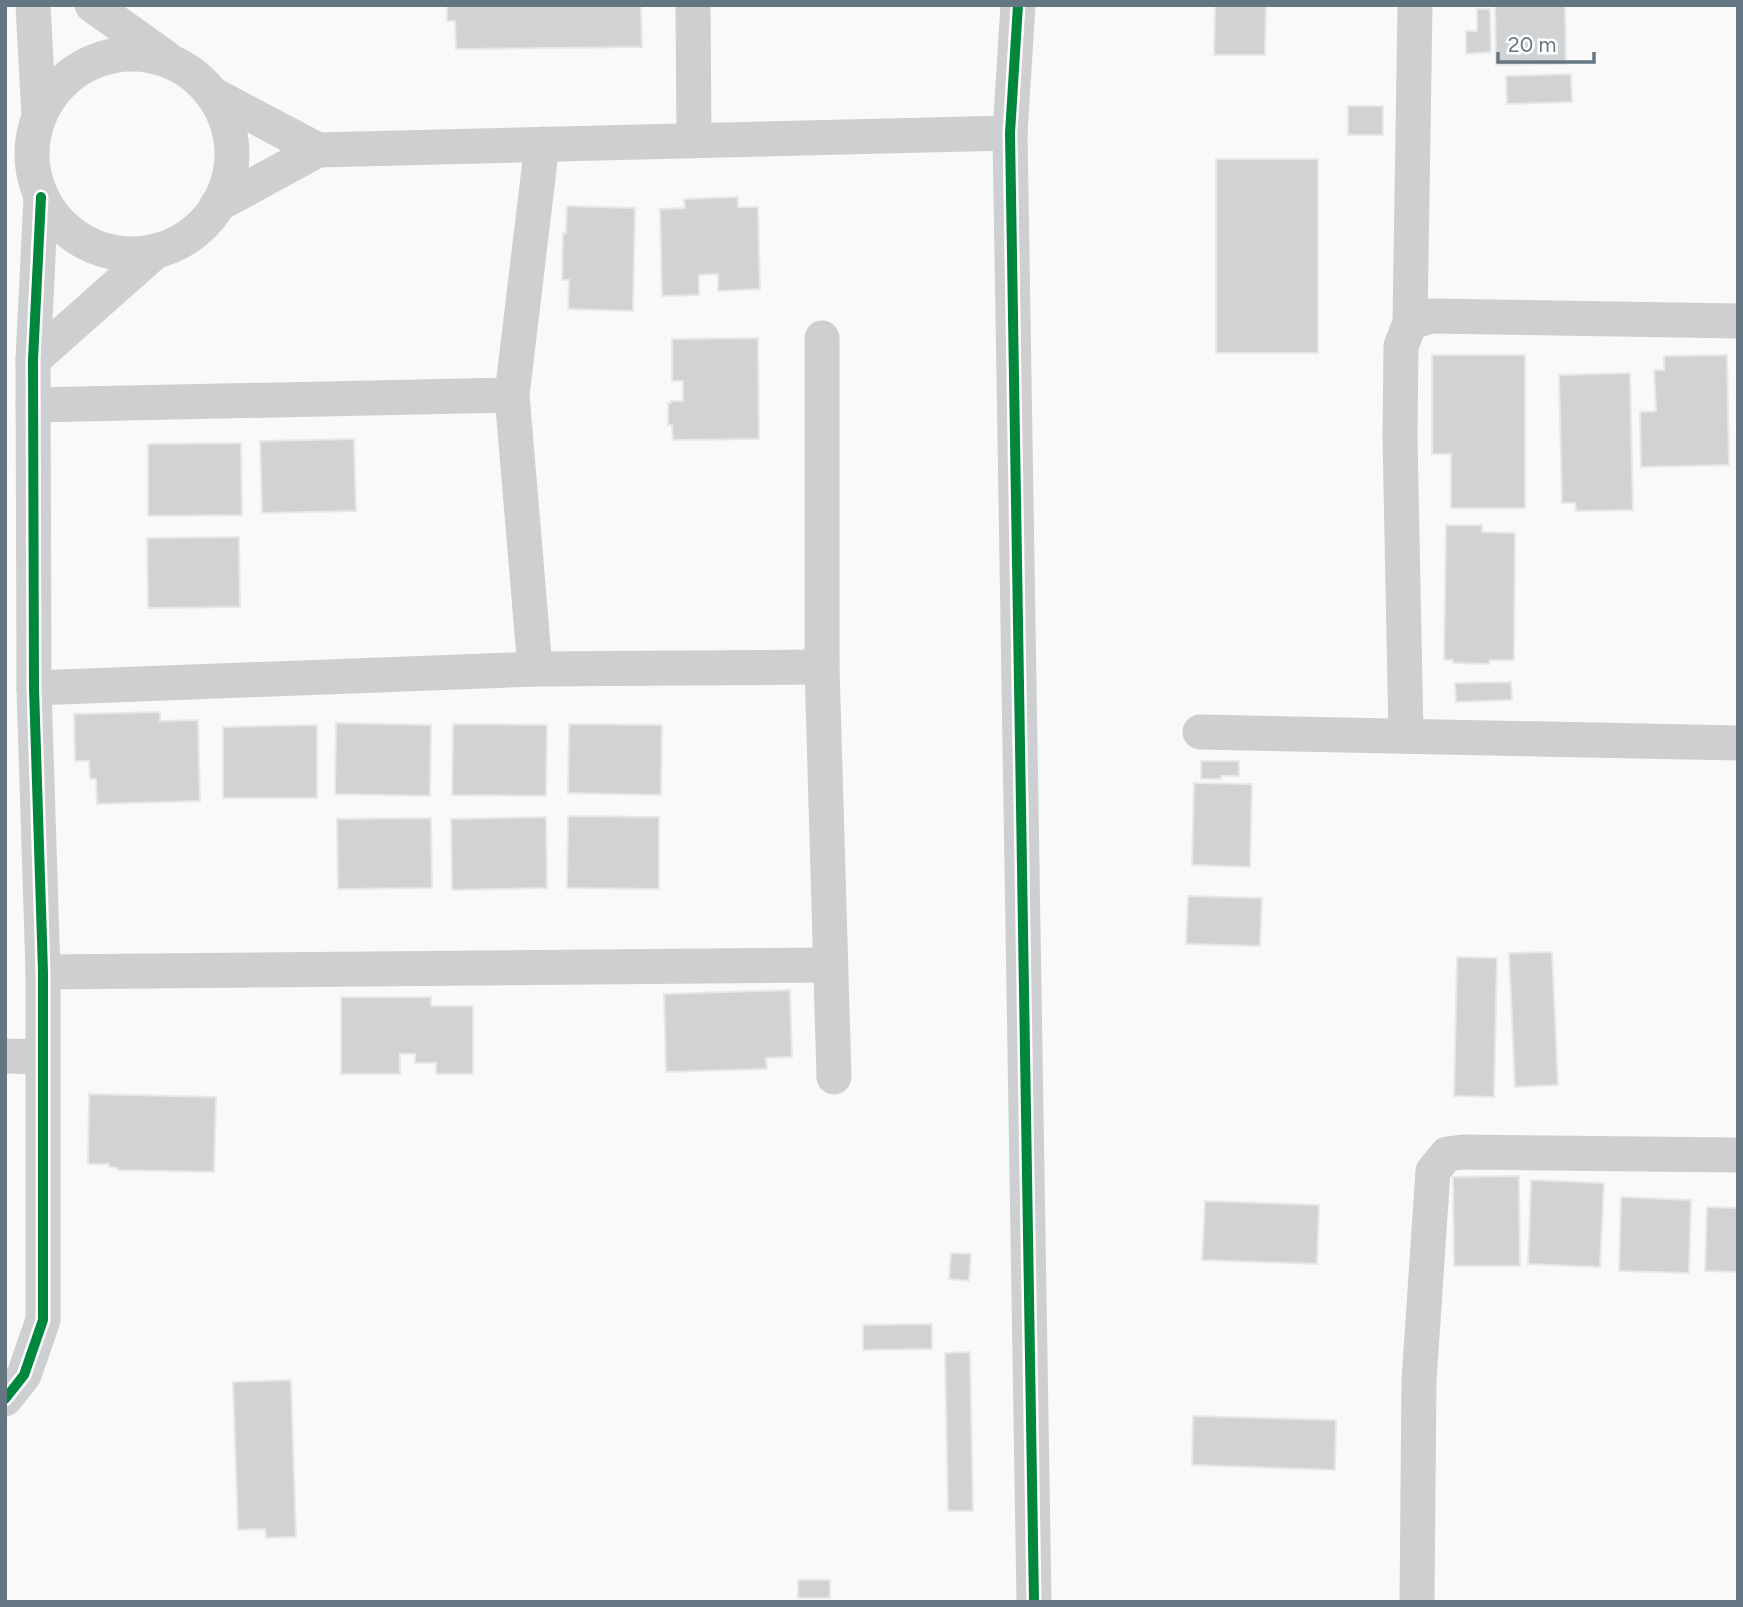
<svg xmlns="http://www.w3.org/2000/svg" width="1743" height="1607" viewBox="0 0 1743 1607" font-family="Figtree,sans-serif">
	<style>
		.building { fill: #d0d2d3; stroke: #e8e8e8; stroke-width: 2 }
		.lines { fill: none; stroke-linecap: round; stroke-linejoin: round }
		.minor { stroke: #cecfd0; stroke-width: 35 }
		.cycleway-casing { stroke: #fff; stroke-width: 15 }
		.cycleway { stroke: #00873e; stroke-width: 10 }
	</style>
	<rect width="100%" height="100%" fill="#f9f9f9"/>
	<g class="building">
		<polygon points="447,5 641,5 642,47 456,49 455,21 447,21"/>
		<polygon points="1215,5 1266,5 1265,55 1214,55"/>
		<polygon points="1495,5 1565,5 1566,64 1496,65"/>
		<polygon points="1477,9 1490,9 1491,52 1466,54 1466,31 1477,31"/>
		<polygon points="1571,74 1572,102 1507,104 1506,76"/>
		<rect x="1348" y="106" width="35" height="29"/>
		<rect x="1216" y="159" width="102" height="194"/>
		<polygon points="738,197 738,207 758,207 760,289 718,291 718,274 699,275 699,295 662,296 660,209 685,208 684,199"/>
		<polygon points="567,206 635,208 633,311 568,309 569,280 562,280 563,233 566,233"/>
		<polygon points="758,338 759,439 673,440 672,425 668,425 668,403 671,403 671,401 683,401 683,381 672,381 672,339"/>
		<polygon points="1432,355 1525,355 1525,508 1451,508 1451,454 1432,454"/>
		<polygon points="1727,355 1729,465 1641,467 1640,412 1656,411 1654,370 1664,370 1664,356"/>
		<polygon points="1630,373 1633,510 1576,511 1575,503 1562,503 1559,375"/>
		<polygon points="354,439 356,511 262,513 260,441"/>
		<polygon points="241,443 242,515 148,516 148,444"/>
		<polygon points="1446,525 1482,525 1482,532 1515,533 1514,660 1490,660 1489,664 1453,663 1453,660 1444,660"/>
		<polygon points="239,537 240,607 148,608 147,538"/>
		<polygon points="1511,682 1512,700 1456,702 1455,683"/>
		<polygon points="160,712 160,721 198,720 200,801 97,804 96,779 90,779 89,761 75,761 74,714"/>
		<polygon points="336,723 431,725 430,796 335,794"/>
		<polygon points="453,724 547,725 546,796 452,795"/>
		<polygon points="569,724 662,725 661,795 568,793"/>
		<polygon points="317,725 317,798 223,798 223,727"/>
		<polygon points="1201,761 1239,761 1239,776 1221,776 1221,779 1201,779"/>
		<polygon points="1194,783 1252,784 1250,867 1192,865"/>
		<polygon points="568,816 659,817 659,889 567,888"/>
		<polygon points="546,817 547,888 452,890 451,819"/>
		<polygon points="431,818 432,888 338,889 337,819"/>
		<polygon points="1188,896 1262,898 1260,946 1186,944"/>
		<polygon points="1552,952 1558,1085 1515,1087 1509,953"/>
		<polygon points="1457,957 1497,958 1494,1097 1454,1096"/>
		<polygon points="790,990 792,1057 766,1058 767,1069 666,1072 664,994"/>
		<polygon points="341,997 431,997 431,1006 473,1006 473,1074 436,1074 436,1063 415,1063 415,1054 400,1054 400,1074 341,1074"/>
		<polygon points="89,1094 216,1097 214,1172 118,1170 118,1168 109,1167 109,1164 88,1164"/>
		<polygon points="1519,1176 1520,1266 1454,1266 1453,1177"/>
		<polygon points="1531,1180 1604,1183 1600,1267 1528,1264"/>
		<polygon points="1621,1197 1691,1200 1689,1273 1619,1271"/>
		<polygon points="1205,1201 1319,1205 1317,1264 1202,1260"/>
		<polygon points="1707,1207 1738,1208 1738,1272 1705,1271"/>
		<polygon points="951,1253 971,1254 969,1281 949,1279"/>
		<polygon points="932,1324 932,1349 863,1350 863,1325"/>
		<polygon points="970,1352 973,1511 948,1511 945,1353"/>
		<polygon points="291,1380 296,1537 266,1538 265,1529 238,1530 233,1382"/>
		<polygon points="1193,1416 1336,1420 1335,1470 1192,1465"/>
		<rect x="798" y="1580" width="32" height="18"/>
	</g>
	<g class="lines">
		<g class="minor">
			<polyline points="33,5 39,117"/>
			<polyline points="92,5 165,57"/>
			<polyline points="693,5 694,140"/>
			<polyline points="1018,5 1010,133 1034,1602"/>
			<circle cx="132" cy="154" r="100"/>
			<polyline points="212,94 318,150"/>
			<polyline points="217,205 318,150 1010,133"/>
			<polyline points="1410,323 1415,5"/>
			<polyline points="822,338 822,667 834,1077"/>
			<polyline points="33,360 156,251"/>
			<polyline points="33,405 512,395"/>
			<polyline points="535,669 512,395 542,144"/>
			<polyline points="34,688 535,669 822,667"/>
			<polyline points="1200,732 1738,743"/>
			<polyline points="1406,736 1400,436 1401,346 1410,323 1431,316 1738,321"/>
			<polyline points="43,972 830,965"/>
			<polyline points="5,1056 43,1057"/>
			<polyline points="5,1399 24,1375 43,1320 43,972 34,688 33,360 41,197"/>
			<polyline points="1417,1602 1419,1381 1433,1171 1447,1154 1463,1152 1738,1155"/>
		</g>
		<defs>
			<g id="cycleway">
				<polyline points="1018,5 1010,133 1034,1602"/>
				<polyline points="5,1399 24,1375 43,1320 43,972 34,688 33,360 41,197"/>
			</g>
		</defs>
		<use href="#cycleway" class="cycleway-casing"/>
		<use href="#cycleway" class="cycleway"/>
	</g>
	<rect width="1743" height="1607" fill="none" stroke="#657683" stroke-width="14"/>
	<path d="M1498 52v10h96v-10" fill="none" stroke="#657683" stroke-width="3.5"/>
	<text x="1508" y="52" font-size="21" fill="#657683" stroke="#ffffff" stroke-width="5" paint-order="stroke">20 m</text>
</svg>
